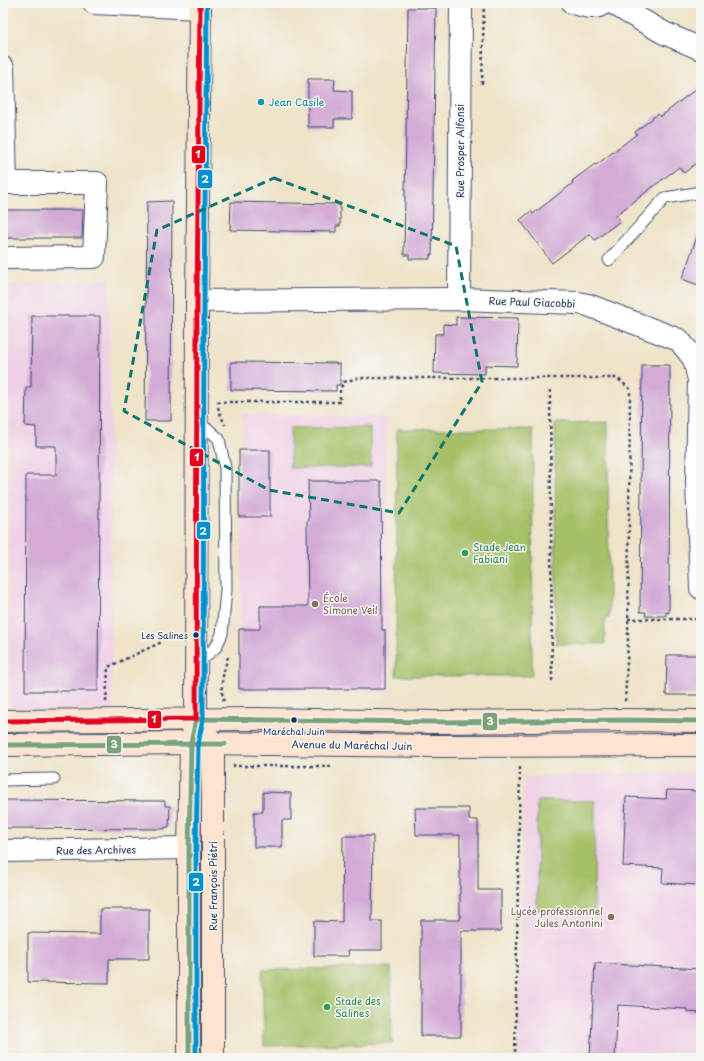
<svg xmlns="http://www.w3.org/2000/svg" width="704" height="1061" viewBox="0 0 704 1061" font-family="'Playpen Sans',sans-serif">
	<style>
		.built { fill: #efd0e6 }
		.green { fill: #a5c066; stroke: #607862 }
		.building { fill: #d3abd6 }
		.lines { fill: none; stroke-linecap: round; stroke-linejoin: round }
		.lane-casing { stroke: #3b4a6e; stroke-width: 13 }
		.street-casing { stroke: #3b4a6e; stroke-width: 24 }
		.secondary-casing { stroke: #3b4a6e; stroke-width: 24 }
		.path { stroke: #3b4a6e; stroke-width: 2.5; stroke-dasharray: 3 3; stroke-linecap: butt }
		.lane { stroke: #fff; stroke-width: 11 }
		.street { stroke: #fff; stroke-width: 22 }
		.secondary { stroke: #fde4d1; stroke-width: 22 }
		.bus-1-casing { stroke: #f6f6f2; stroke-width: 8 }
		.bus-2-casing { stroke: #f6f6f2; stroke-width: 8 }
		.bus-3-casing { stroke: #f6f6f2; stroke-width: 8 }
		.bus-1 { stroke: #7da17b; stroke-width: 5 }
		.bus-2 { stroke: #0090cd; stroke-width: 5 }
		.bus-3 { stroke: #e2001a; stroke-width: 5 }
		.marked { fill: none; stroke: #0f766e; stroke-width: 3; stroke-dasharray: 8 5; stroke-linejoin: round }
		.culture-dot { fill: #0f9aa8; stroke: #f6f6f2; stroke-width: 1.5 }
		.leisure-dot { fill: #2e9e5b; stroke: #f6f6f2; stroke-width: 1.5 }
		.education-dot { fill: #8d6e63; stroke: #f6f6f2; stroke-width: 1.5 }
		.bus-dot { fill: #1b2f5e; stroke: #f6f6f2; stroke-width: 1.5 }
		.labels { text-anchor: middle; stroke-width: 3; stroke-linejoin: round; paint-order: stroke }
		.bus-label { font-size: 9px; fill: #1b2f5e; stroke: #f6f6f2; text-anchor: end }
		.culture-label { font-size: 10px; fill: #0d838f; stroke: #f6f6f2; text-anchor: start }
		.street-label { font-size: 10px; fill: #1b2f5e; stroke: #f6f6f2 }
		.leisure-label { font-size: 10px; fill: #27864d; stroke: #f6f6f2; text-anchor: start }
		.education-label { font-size: 10px; fill: #785e54; stroke: #f6f6f2; text-anchor: start }
		.line-badge { stroke: #f6f6f2; stroke-width: 1.5 }
		.badge-label { font-size: 11px; text-anchor: middle; font-weight: bold; fill: #fff }
	</style>
	<rect width="100%" height="100%" fill="#f6f6f2"/>
	<filter id="ink" filterUnits="userSpaceOnUse"><feTurbulence type="fractalNoise" baseFrequency=".025" numOctaves="2"/><feDisplacementMap in="SourceGraphic" scale="8" xChannelSelector="R" yChannelSelector="G"/><feConvolveMatrix kernelMatrix="1 2 1 2 8 2 1 2 1" color-interpolation-filters="sRGB"/></filter>
	<filter id="wash" filterUnits="userSpaceOnUse"><feTurbulence type="fractalNoise" baseFrequency=".012" numOctaves="4" result="noise"/><feDisplacementMap in="SourceGraphic" scale="16" xChannelSelector="R" yChannelSelector="G"/><feGaussianBlur stdDeviation="0.9" result="paint"/><feColorMatrix in="noise" values="0 0 0 0 0 0 0 0 0 0 0 0 0 0 0 0 0 1.4 0 .05"/><feComposite in="paint" operator="in"/></filter>
	<g filter="url(#wash)">
		<rect width="100%" height="100%" fill="#efe3c8"/>
		<g class="built">
			<polygon points="109,280 112,710 9,714 9,285"/>
			<polygon points="243,414 386,417 389,692 240,691 242,517 239,517 239,450 242,449"/>
			<polygon points="701,771 701,1058 518,1058 524,777"/>
		</g>
		<g class="green">
			<polygon points="608,422 609,618 605,619 605,644 556,644 555,423"/>
			<polygon points="370,427 371,467 290,468 290,428"/>
			<polygon points="397,429 533,429 532,676 396,676"/>
			<polygon points="537,801 595,801 594,911 537,910"/>
			<polygon points="391,967 392,1043 264,1046 262,970"/>
		</g>
		<g id="blocks">
			<g class="building">
				<polygon points="408,8 436,8 432,255 430,255 430,259 409,259 409,255 404,255"/>
				<polygon points="308,79 335,79 334,90 352,91 352,119 334,119 334,127 308,127"/>
				<polygon points="701,85 701,159 684,173 679,167 616,215 620,221 595,240 590,234 552,263 520,220 531,211 533,214 573,183 572,181 595,164 596,165 637,134 635,132 658,114 660,117"/>
				<polygon points="172,201 171,421 145,421 147,202"/>
				<polygon points="231,202 337,204 337,205 340,205 340,226 336,226 336,232 230,230"/>
				<polygon points="3,210 83,210 82,238 3,238"/>
				<polygon points="699,231 701,231 701,286 682,279"/>
				<polygon points="32,316 100,316 98,691 25,691 26,475 56,475 56,446 36,446 36,427 25,426 26,387 31,387"/>
				<polygon points="456,317 518,318 517,366 485,365 485,374 434,373 435,334 443,334 443,324 456,325"/>
				<polygon points="231,362 336,363 336,364 340,364 340,385 336,385 336,391 231,390"/>
				<polygon points="642,365 670,365 669,613 666,612 666,616 645,616 646,612 640,612"/>
				<rect x="239" y="450" width="31" height="67"/>
				<polygon points="308,481 381,481 382,630 385,630 385,689 239,689 239,629 260,629 260,606 308,606 307,521 309,521"/>
				<polygon points="667,655 701,655 701,695 666,695"/>
				<polygon points="667,790 701,791 701,885 662,883 663,868 623,866 626,797 666,799"/>
				<polygon points="263,792 291,793 291,820 282,820 282,847 254,847 254,812 263,812"/>
				<polygon points="3,800 165,801 165,806 170,806 169,827 165,827 165,829 3,828"/>
				<polygon points="415,808 469,808 469,820 478,820 478,890 501,890 501,931 461,931 461,1036 421,1036 421,920 460,920 460,835 416,835"/>
				<polygon points="343,836 373,836 372,921 382,921 382,950 348,950 349,956 314,956 314,921 342,922"/>
				<polygon points="100,909 149,909 149,959 109,959 109,983 28,982 28,933 100,934"/>
				<polygon points="595,963 701,969 701,1013 687,1012 687,1009 618,1005 615,1058 590,1058"/>
			</g>
		</g>
	</g>
	<g filter="url(#ink)">
		<use href="#blocks" fill-opacity="0" stroke="#3b4a6e" stroke-width="1"/>
		<g class="lines">
			<defs>
				<g id="lane">
					<polyline points="609,260 665,198 696,193 701,189"/>
					<polyline points="197,664 216,647 222,634 226,590 225,468 219,439 208,429 198,426"/>
					<polyline points="3,780 54,779"/>
				</g>
				<g id="street">
					<polyline points="94,3 200,8"/>
					<path d="M573 3C582 5 596 11 603 3"/>
					<polyline points="613,3 629,13 664,33 701,49"/>
					<polyline points="3,68 6,183 97,183 94,257 3,258"/>
					<polyline points="459,299 461,3"/>
					<polyline points="197,301 459,299 578,303 588,305 679,340 694,359 699,380 697,482 701,588"/>
					<polyline points="3,851 189,848"/>
				</g>
				<g id="secondary">
					<polyline points="3,721 256,719 435,722 624,720 701,721"/>
					<polyline points="205,732 213,744 213,1058"/>
					<polyline points="3,745 191,743 435,746 701,745"/>
					<polyline points="189,1058 189,848 191,743 196,719 197,301 200,3"/>
				</g>
			</defs>
			<use href="#lane" class="lane-casing"/>
			<use href="#street" class="street-casing"/>
			<use href="#secondary" class="secondary-casing"/>
			<g class="path">
				<polyline points="482,84 484,3"/>
				<polyline points="550,390 552,683"/>
				<polyline points="217,402 340,402 340,389 344,382 358,378 617,378 630,389 628,642 625,702"/>
				<polyline points="218,407 219,411 225,425"/>
				<polyline points="628,619 701,619"/>
				<path d="M224 701C219 687 224 670 228 657"/>
				<polyline points="106,702 108,667 162,642"/>
				<polyline points="234,764 234,766 333,766"/>
				<polyline points="515,1058 520,766"/>
			</g>
			<use href="#lane" class="lane"/>
			<use href="#street" class="street"/>
			<use href="#secondary" class="secondary"/>
			<defs>
				<g id="bus-1">
					<polyline points="3,745 225,744"/>
					<polyline points="189,1058 189,848 191,743 196,719 435,722 624,720 701,721"/>
				</g>
				<polyline id="bus-2" points="196,1058 196,848 198,744 203,719 204,301 207,3"/>
				<polyline id="bus-3" points="3,721 196,719 197,301 200,3"/>
			</defs>
			<use href="#bus-1" class="bus-1-casing"/>
			<use href="#bus-2" class="bus-2-casing"/>
			<use href="#bus-3" class="bus-3-casing"/>
			<use href="#bus-1" class="bus-1"/>
			<use href="#bus-2" class="bus-2"/>
			<use href="#bus-3" class="bus-3"/>
		</g>
	</g>
	<path class="marked" d="M274 178 456 246 482 382 399 513 269 490 124 411 157 230Z"/>
	<circle class="culture-dot" cx="261" cy="102" r="4"/>
	<g class="leisure-dot">
		<circle cx="465" cy="553" r="4"/>
		<circle cx="327" cy="1007" r="4"/>
	</g>
	<g class="education-dot">
		<circle cx="315" cy="604" r="4"/>
		<circle cx="611" cy="917" r="4"/>
	</g>
	<g class="bus-dot">
		<circle cx="196" cy="635" r="3.5"/>
		<circle cx="294" cy="720" r="3.5"/>
	</g>
	<g class="labels">
		<g class="bus-label">
			<text x="188" y="639">Les Salines</text>
			<text x="294" y="735" text-anchor="middle">Maréchal Juin</text>
		</g>
		<g class="culture-label">
			<text x="269" y="106">Jean Casile</text>
		</g>
		<g class="street-label">
			<text transform="translate(460 151) rotate(-90)" y="4">Rue Prosper Alfonsi</text>
			<text transform="translate(532 302) rotate(2)" y="4">Rue Paul Giacobbi</text>
			<text transform="translate(352 745) rotate(1)" y="4">Avenue du Maréchal Juin</text>
			<text transform="translate(96 850) rotate(-1)" y="4">Rue des Archives</text>
			<text transform="translate(213 886) rotate(-90)" y="4">Rue François Piétri</text>
		</g>
		<g class="leisure-label">
			<text x="473" y="551">Stade Jean<tspan x="473" dy="12">Fabiani</tspan></text>
			<text x="335" y="1005">Stade des<tspan x="335" dy="12">Salines</tspan></text>
		</g>
		<g class="education-label">
			<text x="323" y="602">École<tspan x="323" dy="12">Simone Veil</tspan></text>
			<text x="603" y="915" text-anchor="end">Lycée professionnel<tspan x="603" dy="12">Jules Antonini</tspan></text>
		</g>
	</g>
	<g class="line-badge">
		<rect x="191" y="145" width="15" height="19" rx="4" fill="#e2001a"/>
		<rect x="197" y="169" width="16" height="20" rx="4" fill="#0090cd"/>
		<rect x="189" y="448" width="15" height="19" rx="4" fill="#e2001a"/>
		<rect x="196" y="521" width="15" height="19" rx="4" fill="#0090cd"/>
		<rect x="147" y="710" width="15" height="19" rx="4" fill="#e2001a"/>
		<rect x="482" y="712" width="16" height="19" rx="4" fill="#7da17b"/>
		<rect x="106" y="735" width="16" height="19" rx="4" fill="#7da17b"/>
		<rect x="188" y="872" width="16" height="20" rx="4" fill="#0090cd"/>
	</g>
	<g class="badge-label">
		<text x="198" y="158">1</text>
		<text x="205" y="183">2</text>
		<text x="197" y="461">1</text>
		<text x="203" y="535">2</text>
		<text x="154" y="723">1</text>
		<text x="490" y="725">3</text>
		<text x="114" y="748">3</text>
		<text x="196" y="886">2</text>
	</g>
	<rect width="704" height="1061" fill="none" stroke="#f6f6f2" stroke-width="16"/>
</svg>
